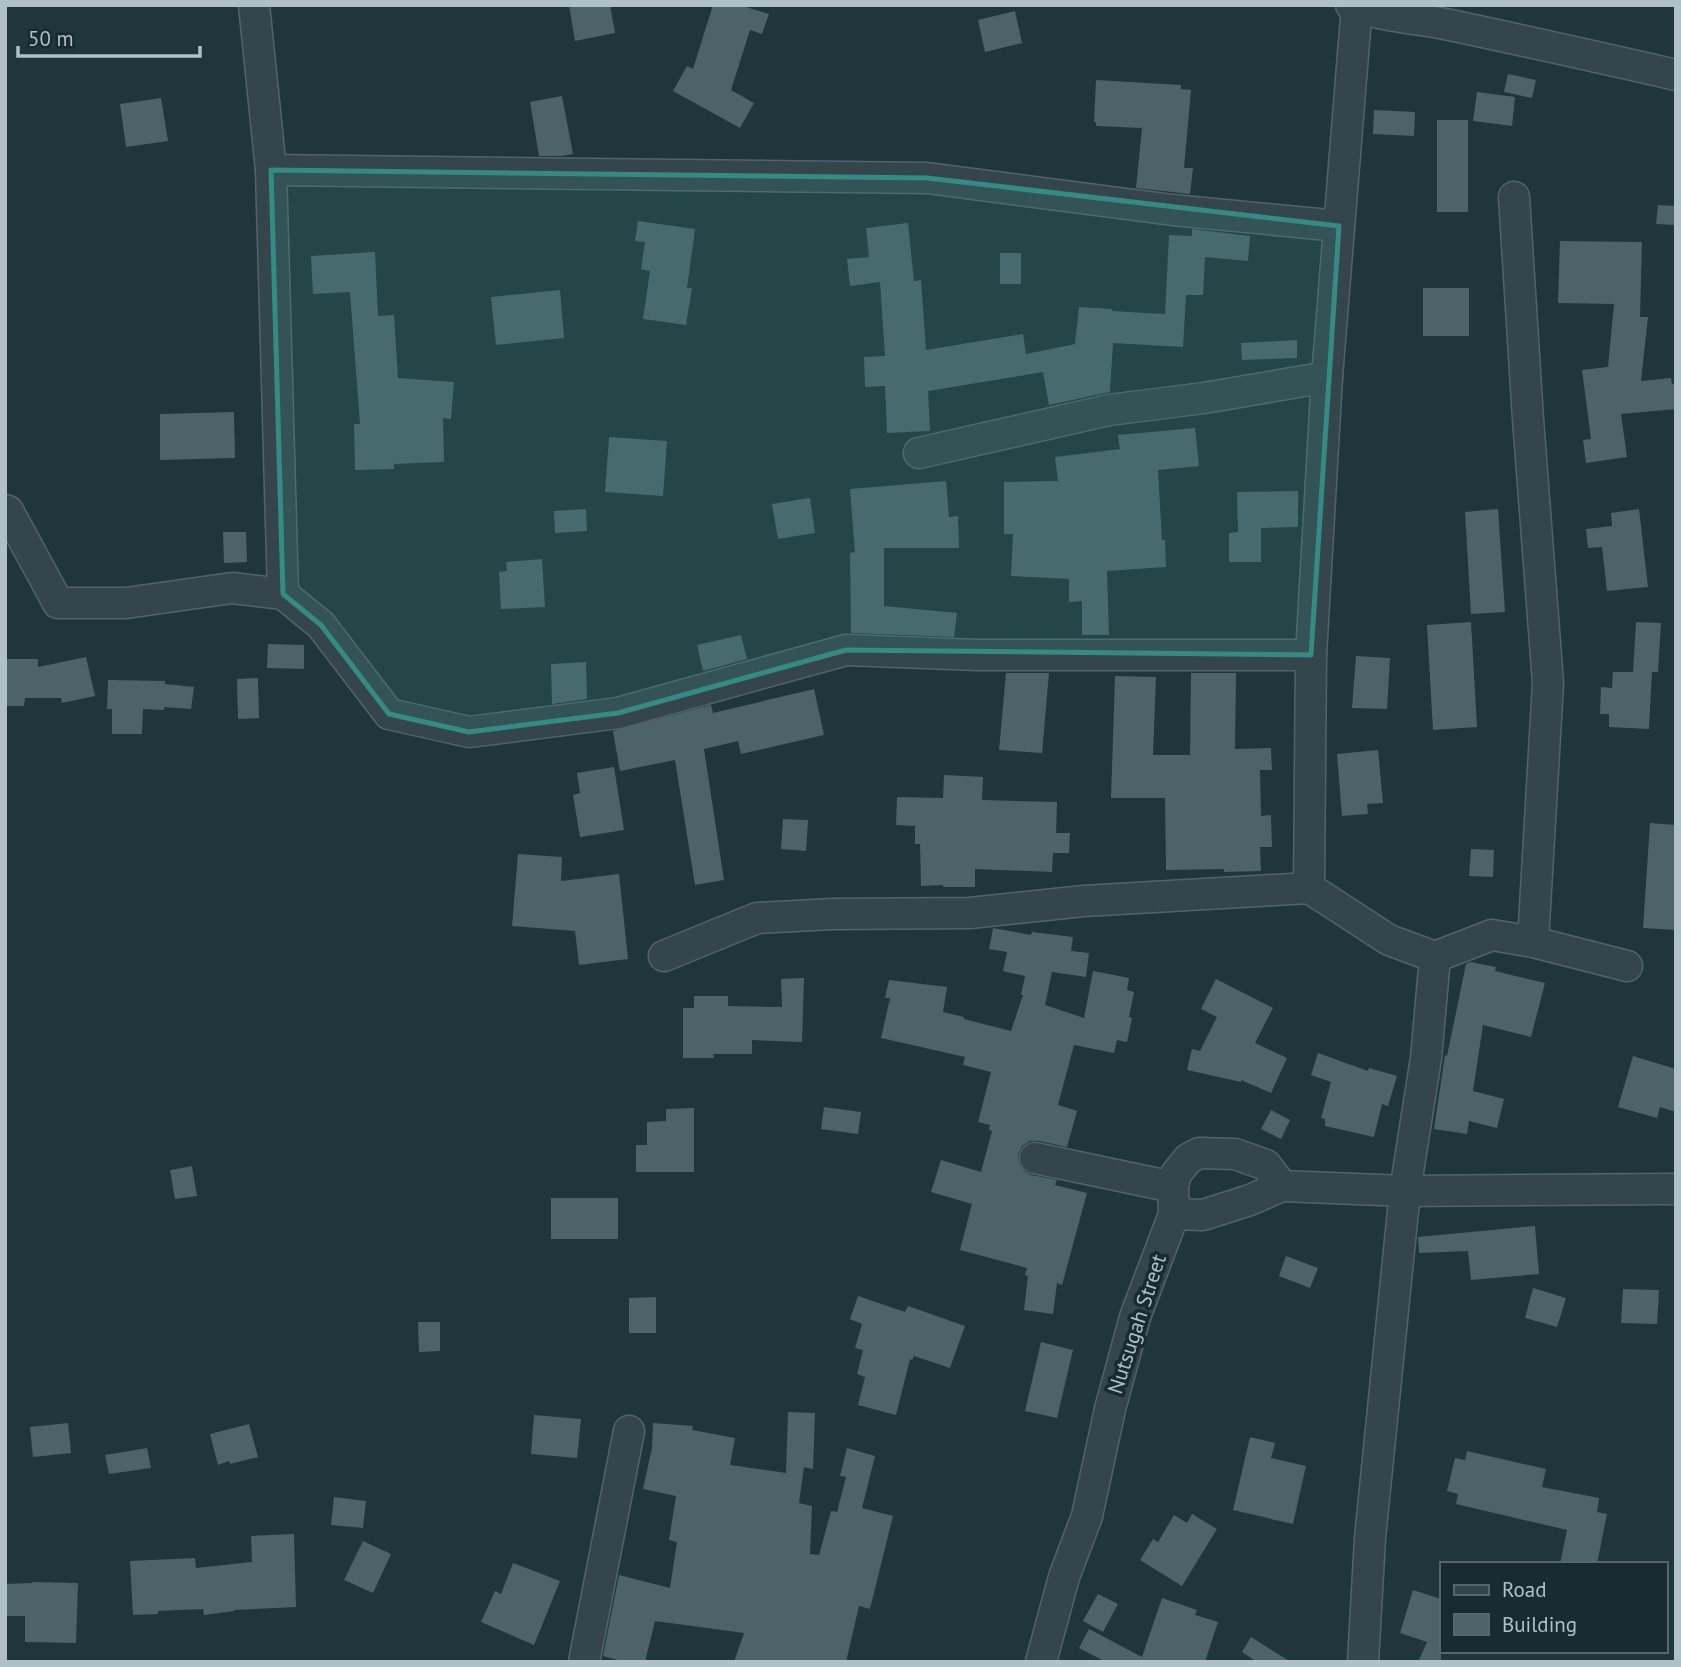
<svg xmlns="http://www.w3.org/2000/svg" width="1681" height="1667" viewBox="0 0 1681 1667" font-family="'PT Sans',sans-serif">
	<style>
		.building { fill: #4b6369 }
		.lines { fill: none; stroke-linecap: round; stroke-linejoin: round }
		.minor-casing { stroke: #526469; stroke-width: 33 }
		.minor { stroke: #34464b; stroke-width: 30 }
		.marked { fill: #378984; fill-opacity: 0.2; stroke: #378984; stroke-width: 5; stroke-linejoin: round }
		.labels { text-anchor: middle; stroke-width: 7; stroke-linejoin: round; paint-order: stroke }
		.street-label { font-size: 21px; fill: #afc1c7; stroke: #192b30 }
	</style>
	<rect width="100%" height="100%" fill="#20363b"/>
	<g class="building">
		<polygon points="569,5 610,5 615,33 575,41"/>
		<polygon points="713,5 739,5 769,14 762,34 750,30 731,90 754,103 740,128 673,91 687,66 693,69"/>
		<polygon points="1015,11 1022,43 985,52 978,20"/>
		<polygon points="1508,74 1536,80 1532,98 1504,92"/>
		<polygon points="1096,80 1181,85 1181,89 1191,90 1184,168 1193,168 1190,194 1136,188 1142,128 1096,126 1096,122 1094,122"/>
		<polygon points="1477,92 1515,97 1512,126 1473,121"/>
		<polygon points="562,96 573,154 561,156 539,156 530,102"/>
		<polygon points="161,98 168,141 126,147 120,104"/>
		<polygon points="1374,110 1415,112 1414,136 1373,134"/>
		<rect x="1437" y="120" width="31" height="92"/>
		<polygon points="1658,205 1676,206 1676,225 1656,224"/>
		<polygon points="638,221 695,229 687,288 692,288 686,325 643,319 650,271 641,269 645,242 635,241"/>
		<polygon points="908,223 914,281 921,280 926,350 1023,334 1026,354 1075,344 1079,307 1112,309 1112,311 1165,314 1169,235 1192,236 1192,229 1250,236 1248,261 1205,257 1203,295 1186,295 1183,347 1113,343 1110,392 1049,405 1043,372 928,391 930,431 887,433 885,386 865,387 864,357 885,356 880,282 850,286 847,259 869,257 866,228"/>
		<polygon points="1560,241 1642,242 1640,317 1648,317 1641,381 1671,378 1672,384 1676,383 1676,409 1621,414 1627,457 1586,463 1583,440 1591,439 1582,370 1608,367 1614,304 1558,303"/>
		<polygon points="375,252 378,316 394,315 398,378 454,382 451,419 443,418 444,462 394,464 394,469 355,470 354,424 360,424 350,292 313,294 311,256"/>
		<rect x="1000" y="253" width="21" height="31"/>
		<rect x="1423" y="288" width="46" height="48"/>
		<polygon points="560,290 564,338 496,345 491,297"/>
		<polygon points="1297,340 1297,358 1242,360 1241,343"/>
		<polygon points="234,412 235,458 160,460 160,414"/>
		<polygon points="1195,428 1199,466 1158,470 1162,540 1165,540 1166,567 1107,571 1109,635 1082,635 1082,601 1069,602 1069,579 1011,576 1013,534 1004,534 1004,482 1058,481 1055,457 1120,449 1118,435"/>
		<polygon points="609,437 667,441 663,496 605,492"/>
		<polygon points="946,481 949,517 958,516 959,548 884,548 884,606 957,613 954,637 851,633 850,553 855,552 850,489"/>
		<polygon points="1298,491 1298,527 1261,528 1261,562 1229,562 1229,533 1238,532 1237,492"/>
		<polygon points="810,498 815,533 778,539 772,504"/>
		<polygon points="586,509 587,531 555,533 554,511"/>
		<polygon points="1498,509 1505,612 1471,614 1465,512"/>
		<polygon points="1639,509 1648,587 1607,591 1602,547 1588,548 1586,529 1612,526 1611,513"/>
		<polygon points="223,532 246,532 247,562 224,563"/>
		<polygon points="542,559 545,607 501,609 499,572 507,571 506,562"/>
		<polygon points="1471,622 1477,727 1433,730 1427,625"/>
		<polygon points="1636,622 1661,623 1658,672 1652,672 1649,729 1609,727 1609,714 1600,714 1601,687 1612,688 1613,672 1633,672"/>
		<polygon points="741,635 747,659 703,671 697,645"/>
		<polygon points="268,644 304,645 304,669 267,668"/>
		<polygon points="1356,656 1390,658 1387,709 1352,708"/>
		<polygon points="86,657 95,696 62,703 61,698 25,698 24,706 5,706 5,659 38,659 38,667"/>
		<polygon points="586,662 587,699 552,704 551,664"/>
		<polygon points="1006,673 1049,673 1042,753 999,750"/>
		<polygon points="1191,673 1236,673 1235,749 1271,748 1272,770 1260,770 1261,816 1271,815 1272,847 1260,847 1261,871 1224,872 1224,869 1166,870 1165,798 1111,798 1115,676 1156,677 1153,755 1190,755"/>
		<polygon points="258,678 259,718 238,719 237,679"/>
		<polygon points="108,680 165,681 165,684 194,687 191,709 164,707 164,710 143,709 142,734 112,734 112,709 107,709"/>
		<polygon points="814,689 824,735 741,754 738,741 704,749 724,880 695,885 675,760 620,771 613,731 711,705 713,713"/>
		<polygon points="1378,750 1383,803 1367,804 1368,814 1342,816 1337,754"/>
		<polygon points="614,767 624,830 580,837 573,795 580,793 577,773"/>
		<polygon points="944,775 983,777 982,800 1057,802 1056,833 1070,833 1069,853 1053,853 1052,872 975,869 975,887 943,887 943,885 921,886 920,844 915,844 915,826 896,825 897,797 943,798"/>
		<polygon points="783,819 808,820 806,851 781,849"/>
		<polygon points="1650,823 1676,825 1676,930 1643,928"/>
		<polygon points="1471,849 1494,850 1493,877 1469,876"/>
		<polygon points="518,854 562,857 561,881 619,874 628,959 579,965 575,931 512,926"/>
		<polygon points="993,928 1031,935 1032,932 1073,937 1071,951 1089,953 1086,977 1052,972 1045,1005 1084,1018 1093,971 1129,978 1127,990 1134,992 1129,1017 1132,1018 1127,1042 1117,1040 1114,1053 1074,1045 1058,1105 1077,1111 1067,1147 1039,1141 1030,1141 1022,1146 1018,1154 1019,1164 1024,1171 1031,1175 1057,1180 1055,1185 1087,1193 1062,1285 1057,1283 1053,1314 1024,1310 1028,1276 1025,1275 1027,1268 960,1250 972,1204 931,1192 941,1160 981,1172 992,1131 989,1130 990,1125 978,1122 991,1072 963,1065 965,1057 881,1038 890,998 885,998 889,980 947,987 943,1012 964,1017 964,1019 1011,1031 1023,995 1021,995 1025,976 1003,971 1007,952 989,949"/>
		<polygon points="1471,962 1496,967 1495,971 1545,983 1531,1037 1483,1025 1473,1091 1504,1099 1497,1128 1469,1121 1467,1134 1434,1129 1445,1055 1447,1056 1466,964"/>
		<polygon points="804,978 802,1042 752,1040 752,1054 713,1054 714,1058 683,1058 683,1008 694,1008 694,996 728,996 728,1006 782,1007 781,979"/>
		<polygon points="1216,979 1273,1008 1255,1043 1287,1058 1271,1093 1241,1080 1241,1082 1187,1070 1192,1049 1200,1051 1217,1017 1201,1009"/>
		<polygon points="1318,1053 1368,1071 1369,1068 1397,1076 1388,1106 1382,1104 1374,1137 1325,1126 1325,1119 1321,1118 1331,1082 1311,1075"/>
		<polygon points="1633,1056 1676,1069 1676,1112 1660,1107 1657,1118 1618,1107"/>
		<polygon points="824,1107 861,1112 858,1134 821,1129"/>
		<polygon points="694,1108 694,1172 636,1172 636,1145 647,1145 647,1122 666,1121 666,1109"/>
		<polygon points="1271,1110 1290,1120 1281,1139 1261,1129"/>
		<polygon points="192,1166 197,1196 175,1199 170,1170"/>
		<rect x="551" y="1198" width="67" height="41"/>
		<polygon points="1535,1226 1539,1274 1471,1280 1468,1251 1419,1253 1418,1237"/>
		<polygon points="1286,1256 1318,1268 1310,1288 1279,1276"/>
		<polygon points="1533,1288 1566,1298 1557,1327 1525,1318"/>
		<polygon points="1623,1289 1659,1290 1657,1324 1621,1323"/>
		<polygon points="858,1296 905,1312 908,1306 965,1326 950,1368 914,1356 912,1360 910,1359 896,1415 858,1405 865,1377 857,1374 863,1350 855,1348 862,1324 850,1319"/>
		<polygon points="656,1297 656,1333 629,1333 629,1298"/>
		<polygon points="418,1322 440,1322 440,1351 419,1352"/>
		<polygon points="1041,1342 1073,1350 1057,1418 1025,1411"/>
		<polygon points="788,1412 815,1413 813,1469 804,1467 799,1503 812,1506 810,1554 819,1555 831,1511 837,1512 846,1477 840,1476 847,1448 875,1456 862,1508 893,1516 870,1609 859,1606 846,1662 734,1662 744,1633 655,1621 645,1662 625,1662 603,1656 619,1575 670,1588 677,1542 669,1540 676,1496 643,1489 652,1448 653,1423 693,1426 692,1430 735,1438 730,1465 786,1473"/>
		<polygon points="534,1415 581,1419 577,1458 531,1454"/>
		<polygon points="68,1423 71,1453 33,1457 30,1427"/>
		<polygon points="249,1424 258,1457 230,1464 229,1461 218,1465 210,1434"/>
		<polygon points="1250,1437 1275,1443 1271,1458 1306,1466 1293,1524 1233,1510"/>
		<polygon points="147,1448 151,1468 109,1474 105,1455"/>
		<polygon points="1467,1451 1546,1469 1542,1487 1599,1498 1597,1512 1607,1514 1597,1564 1560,1564 1567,1530 1456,1504 1458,1494 1447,1491 1455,1458 1465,1460"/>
		<polygon points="334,1497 366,1501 363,1528 331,1525"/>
		<polygon points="1192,1514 1217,1529 1182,1586 1140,1560 1153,1539 1158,1542 1174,1515 1187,1523"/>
		<polygon points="294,1534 296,1607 234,1610 234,1611 204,1615 203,1609 158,1611 158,1614 133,1615 130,1561 195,1558 196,1568 252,1562 251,1536"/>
		<polygon points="363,1541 391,1554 373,1593 344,1580"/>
		<polygon points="513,1563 560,1581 534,1645 481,1622 495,1591 501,1594"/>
		<polygon points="32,1582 78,1583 76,1643 25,1642 25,1616 5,1616 5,1584 32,1583"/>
		<polygon points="1413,1590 1441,1599 1441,1662 1418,1662 1427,1642 1400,1633"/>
		<polygon points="1098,1594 1118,1604 1103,1632 1083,1621"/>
		<polygon points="1162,1598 1197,1610 1195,1615 1218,1622 1205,1662 1106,1662 1079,1648 1089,1629 1142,1657"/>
		<polygon points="1251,1637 1291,1662 1257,1662 1242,1652"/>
	</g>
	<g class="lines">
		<defs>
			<g id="minor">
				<polyline points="254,5 271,170 283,594"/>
				<path d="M1351 5C1383 17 1417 18 1450 25 1526 41 1601 58 1676 75"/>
				<polyline points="1357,5 1327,377 1311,655 1309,888 1389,940 1435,957 1492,935 1533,942 1627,966"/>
				<polyline points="271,170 927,178 1173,210 1339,226"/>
				<polyline points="1514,197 1528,419 1548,683 1533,942"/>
				<polyline points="919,453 1109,410 1204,398 1327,377"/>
				<polyline points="5,510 8,511 58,603 126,603 232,588 283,594 321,625 389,714 469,732 618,713 846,650 978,655 1311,655"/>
				<polyline points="664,956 757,918 833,914 970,913 1084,901 1309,888"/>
				<polyline points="1035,1158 1173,1187"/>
				<polyline points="1174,1214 1173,1187 1176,1174 1188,1159 1199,1153 1235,1154 1266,1165 1282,1186"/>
				<polyline points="584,1662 629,1431"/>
				<polyline points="1041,1662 1064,1577 1087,1516 1110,1409 1135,1317 1174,1214 1203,1215 1250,1200 1282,1186 1405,1191 1676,1189"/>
				<polyline points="1363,1662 1370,1538 1405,1191 1426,1058 1435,957"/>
			</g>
		</defs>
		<use href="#minor" class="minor-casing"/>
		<use href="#minor" class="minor"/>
	</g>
	<path class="marked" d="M271 170 927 178 1339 226 1311 655 846 650 618 713 469 732 389 714 321 625 283 594Z"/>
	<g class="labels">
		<g class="street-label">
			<text transform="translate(1137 1324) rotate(-72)" y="7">Nutsugah Street</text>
		</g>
	</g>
	<rect width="1681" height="1667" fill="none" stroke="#afc1c7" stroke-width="14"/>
	<rect x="1440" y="1562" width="228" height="91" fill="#192b30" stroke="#55676c" stroke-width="2"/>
	<rect x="1454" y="1585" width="35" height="10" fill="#34464b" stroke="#55676c" stroke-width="2"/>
	<text x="1502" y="1597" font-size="21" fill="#afc1c7">Road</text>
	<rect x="1454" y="1614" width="35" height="21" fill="#4b6369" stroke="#55676c" stroke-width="2"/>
	<text x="1502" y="1632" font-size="21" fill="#afc1c7">Building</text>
	<path d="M18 46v10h182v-10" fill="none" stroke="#afc1c7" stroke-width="3.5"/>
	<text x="28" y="46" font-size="21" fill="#afc1c7" stroke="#192b30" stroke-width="5" paint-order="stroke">50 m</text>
</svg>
